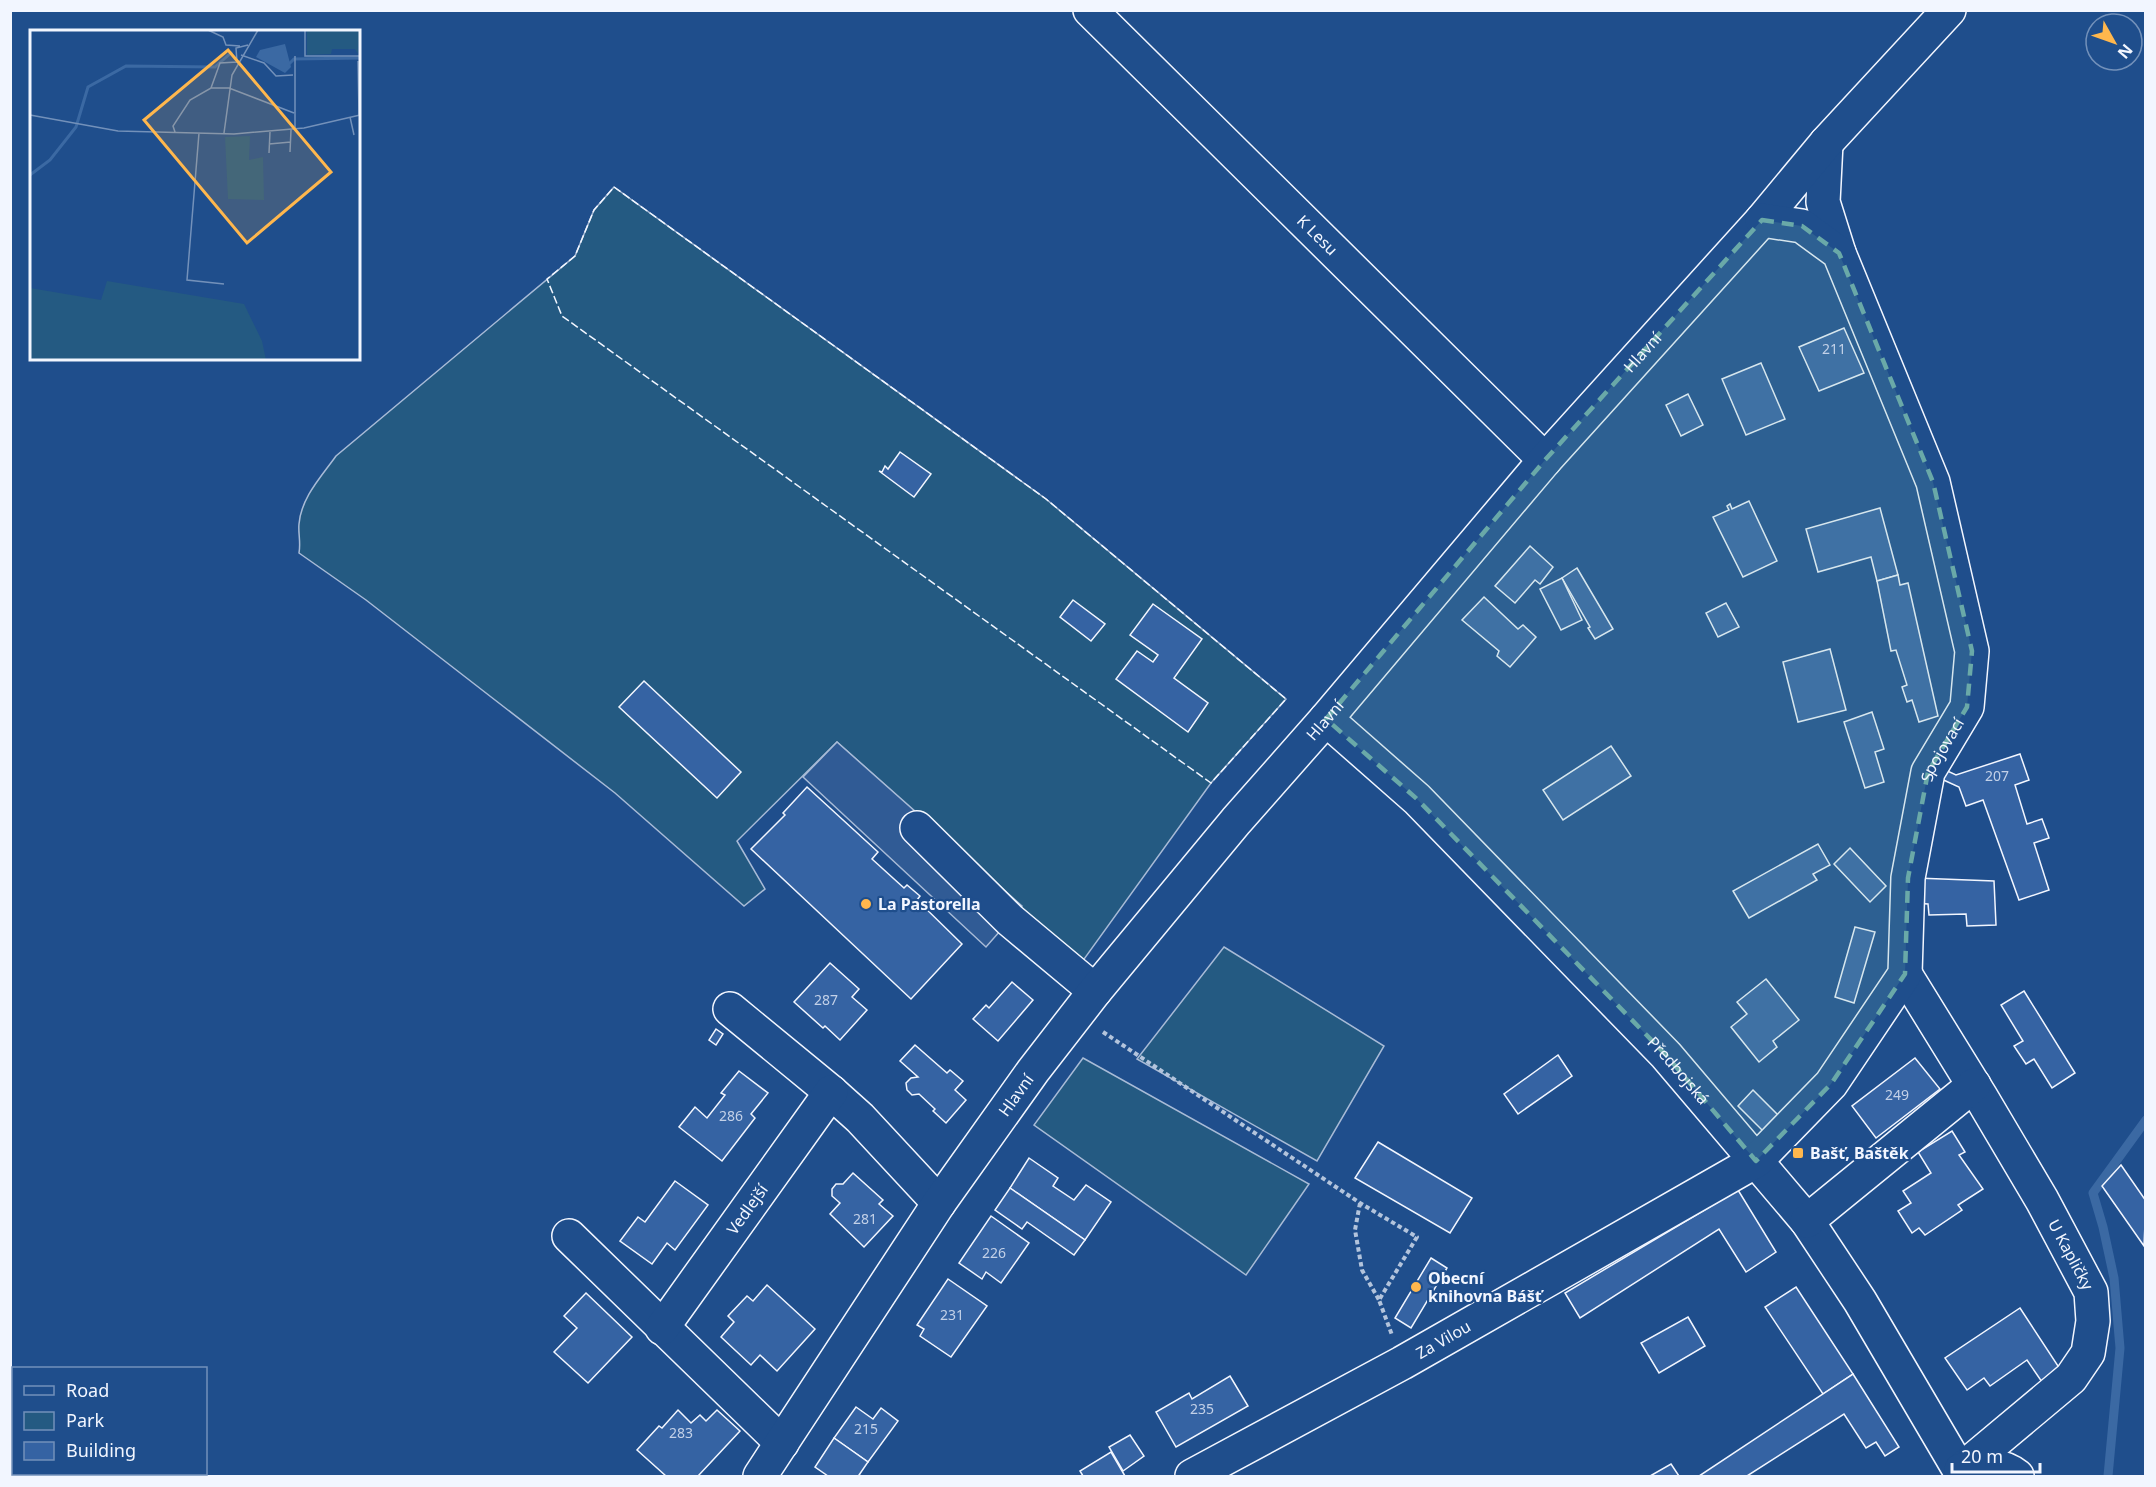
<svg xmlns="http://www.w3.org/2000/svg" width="2156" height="1487" viewBox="0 0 2156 1487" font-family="'Noto Sans',sans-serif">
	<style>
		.green { fill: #245a82; stroke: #a8bbd7; stroke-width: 1.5 }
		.parking { fill: #305b95; stroke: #a8bbd7; stroke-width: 1.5 }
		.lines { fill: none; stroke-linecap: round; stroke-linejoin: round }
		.stream { stroke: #3b69a3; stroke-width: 9 }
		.building { fill: #3563a3; stroke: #f2f6ff; stroke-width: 1.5 }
		.minor-casing { stroke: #f2f6ff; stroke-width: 36 }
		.path { stroke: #b3c4dc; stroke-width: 4; stroke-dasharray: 4.5 3; stroke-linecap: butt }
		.minor { stroke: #1f4e8c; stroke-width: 33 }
		.fence { stroke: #f2f6ff; stroke-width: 1.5; stroke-dasharray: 8 3; stroke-linecap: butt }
		.marked { fill: #6aa9a8; fill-opacity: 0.2; stroke: #6aa9a8; stroke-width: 4.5; stroke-dasharray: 12 8; stroke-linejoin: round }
		.poi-dot { fill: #ffb74d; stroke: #1f4e8c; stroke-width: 2 }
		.labels { text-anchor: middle; stroke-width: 4.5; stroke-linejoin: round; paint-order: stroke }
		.number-label { font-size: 14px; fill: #c3d1e8 }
		.street-label { font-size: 16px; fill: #f2f6ff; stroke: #1f4e8c }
		.poi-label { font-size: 16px; font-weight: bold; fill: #f2f6ff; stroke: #1f4e8c; text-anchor: start }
		.inset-river { fill: none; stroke: #3b69a3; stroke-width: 3 }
		.inset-road { fill: none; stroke: #7391ba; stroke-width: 1.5 }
		.view { fill: #ffb74d; fill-opacity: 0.15; stroke: #ffb74d; stroke-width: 3 }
		.inset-edge { fill: none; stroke: #f2f6ff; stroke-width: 3 }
	</style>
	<rect width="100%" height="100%" fill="#1f4e8c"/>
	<g class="green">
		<path d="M614 187 1046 499 1286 699 1211 783 1082 962 837 742 737 841 765 889 744 906 615 793 366 600 299 553C301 542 298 533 299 524 301 498 321 477 336 456L575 256 594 210Z"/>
		<polygon points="1224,947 1384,1046 1317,1161 1137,1059"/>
		<polygon points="1083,1058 1309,1184 1246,1275 1034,1125"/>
	</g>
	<polygon class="parking" points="837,742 1022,906 986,947 803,777"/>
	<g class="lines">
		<polyline class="stream" points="2108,1476 2120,1348 2114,1278 2103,1227 2093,1193 2146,1120"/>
	</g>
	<g class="building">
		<polygon points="1844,328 1864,373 1819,391 1799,347"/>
		<polygon points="1761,363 1785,419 1746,435 1722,379"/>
		<polygon points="1688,394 1703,425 1681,436 1666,405"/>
		<polygon points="900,452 931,474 914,497 879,471 882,472 885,466 888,469"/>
		<polygon points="1749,501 1777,561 1743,577 1713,517 1729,510 1727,506 1730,504 1732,509"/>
		<polygon points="1880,508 1898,575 1877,581 1871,557 1818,572 1806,529"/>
		<polygon points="1530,546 1553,567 1540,584 1535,580 1515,603 1495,586"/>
		<polygon points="1577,568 1613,629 1595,639 1588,628 1590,627 1562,578"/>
		<polygon points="1898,575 1900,585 1908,583 1938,716 1919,722 1912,700 1907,702 1902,687 1907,685 1896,650 1891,651 1877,581"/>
		<polygon points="1562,578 1582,620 1561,630 1540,589"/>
		<polygon points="1484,597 1518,629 1523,625 1536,637 1510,667 1497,656 1499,651 1462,620"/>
		<polygon points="1073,600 1105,624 1091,641 1060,617"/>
		<polygon points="1726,603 1739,627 1718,637 1706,613"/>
		<polygon points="1153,604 1202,639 1174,678 1208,703 1188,732 1116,679 1137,651 1153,662 1158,655 1130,635"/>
		<polygon points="1830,649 1846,710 1798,722 1783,662"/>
		<polygon points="644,681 741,772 717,798 619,707"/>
		<polygon points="1872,712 1884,749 1875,752 1884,782 1865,788 1844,722"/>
		<polygon points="1611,746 1631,776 1563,820 1543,790"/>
		<polygon points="2020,754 2029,780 2015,785 2027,824 2042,819 2049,838 2034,843 2049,890 2019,900 1983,800 1966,806 1959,787 1937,777 1941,768 1956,775"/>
		<polygon points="807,787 878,852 872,859 904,888 907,885 920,896 917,900 962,944 911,999 751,849 785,815 783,813"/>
		<polygon points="1818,844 1830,865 1813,874 1817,880 1749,918 1733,891"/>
		<polygon points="1850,848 1886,886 1870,902 1834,864"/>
		<polygon points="1916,878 1994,881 1996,925 1967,926 1966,914 1929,915 1928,904 1913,903"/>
		<polygon points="1855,927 1875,932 1854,1003 1835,997"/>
		<polygon points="830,963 859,989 852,997 867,1010 840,1040 825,1026 823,1028 794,1002"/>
		<polygon points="1766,979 1799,1020 1773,1041 1777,1047 1759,1062 1731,1027 1747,1014 1737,1002"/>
		<polygon points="1012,982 1033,1000 998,1041 973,1019 986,1005 989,1008"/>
		<polygon points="2024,991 2075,1073 2052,1088 2034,1059 2026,1064 2014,1046 2023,1041 2001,1005"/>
		<polygon points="716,1029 723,1034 716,1045 709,1040"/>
		<polygon points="915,1045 947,1073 950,1070 963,1081 955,1090 966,1100 946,1123 933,1111 935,1109 919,1094 912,1095 907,1090 906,1083 911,1078 918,1077 900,1061"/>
		<polygon points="1558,1055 1572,1076 1518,1114 1504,1094"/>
		<polygon points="1915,1058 1940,1089 1876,1138 1852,1106"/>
		<polygon points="739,1071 768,1093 751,1114 755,1118 722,1161 679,1127 695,1107 707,1118 725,1095 721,1093"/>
		<polygon points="1753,1090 1778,1115 1763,1131 1738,1106"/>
		<polygon points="1952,1131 1965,1152 1959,1155 1983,1189 1958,1205 1962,1210 1925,1235 1919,1228 1912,1233 1898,1211 1911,1203 1903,1191 1931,1173 1918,1152"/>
		<polygon points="1378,1142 1472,1198 1450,1233 1355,1178"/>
		<polygon points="1029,1158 1058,1178 1053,1186 1074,1200 1086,1185 1111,1202 1085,1240 1010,1188"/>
		<polygon points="2121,1165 2146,1201 2144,1246 2102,1186"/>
		<polygon points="853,1173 883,1200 879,1204 893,1216 864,1247 830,1214 840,1203 832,1196 832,1189 836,1184 843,1184"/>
		<polygon points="675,1181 708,1205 675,1250 667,1243 652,1264 620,1241 638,1217 645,1222"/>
		<polygon points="1010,1188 1085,1240 1074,1255 1027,1222 1022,1229 995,1210"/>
		<polygon points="1738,1190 1776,1252 1746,1272 1719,1229 1580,1318 1565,1293"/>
		<polygon points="991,1216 1029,1243 1001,1283 986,1272 982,1279 959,1263"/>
		<polygon points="1431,1258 1447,1268 1411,1328 1395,1318"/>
		<polygon points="948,1279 987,1306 951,1357 920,1336 924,1329 917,1325"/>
		<polygon points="767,1285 815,1329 777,1371 760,1355 751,1365 721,1337 734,1322 728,1316 747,1296 753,1301"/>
		<polygon points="1796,1287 1853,1374 1823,1394 1765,1307"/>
		<polygon points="586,1293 632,1337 588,1383 554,1352 577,1328 564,1316"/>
		<polygon points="2020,1308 2060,1369 2042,1382 2027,1360 1990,1386 1984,1378 1967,1390 1945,1358"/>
		<polygon points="1688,1317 1705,1346 1659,1373 1641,1343"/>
		<polygon points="1853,1374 1899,1447 1885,1456 1876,1442 1866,1448 1844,1414 1747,1476 1699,1476"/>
		<polygon points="1230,1376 1248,1406 1176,1447 1156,1412 1189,1393 1192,1399"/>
		<polygon points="856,1407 873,1419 881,1408 898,1421 868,1462 834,1438"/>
		<polygon points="678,1410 691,1423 700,1415 706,1421 717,1410 740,1431 698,1476 666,1476 637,1450 659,1426 662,1428"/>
		<polygon points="1130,1435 1144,1456 1123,1471 1109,1447"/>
		<polygon points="834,1438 868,1462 859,1475 861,1476 828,1476 815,1467"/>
		<polygon points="1111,1452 1125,1476 1083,1476 1080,1471"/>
		<polygon points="1671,1464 1679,1476 1650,1476"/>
	</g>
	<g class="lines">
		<defs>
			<g id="minor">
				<path id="s1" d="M1090 10 1545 460"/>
				<polyline points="1826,143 1823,202 1839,253"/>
				<path id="s2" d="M1326 719 1417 799 1666 1055 1807 1221 1860 1301 1963 1476"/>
				<polyline points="917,828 1010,920 1095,991"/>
				<path id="s3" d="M1905 974 1981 1097 2042 1200 2091 1292 2093 1321 2088 1353 2071 1378 1961 1470"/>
				<polyline points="730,1009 831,1092 860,1118 939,1203"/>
				<polyline points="1807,1221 1974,1085"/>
				<polyline points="569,1236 782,1443"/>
				<path id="s4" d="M662 1328 831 1092"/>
				<path d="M1961 1470C1982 1467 1999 1462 2017 1476"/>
				<path id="s5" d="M760 1476 939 1203 1033 1071 1095 991 1236 821 1326 719 1545 460 1762 220 1826 143 1949 10"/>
				<path id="s6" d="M1192 1476 1402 1363 1756 1161 1831 1084 1905 974 1908 878 1928 772 1967 707 1972 651 1933 482 1839 253 1802 226 1762 220"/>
			</g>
		</defs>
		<use href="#minor" class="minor-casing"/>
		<g class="path">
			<polyline points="1103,1032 1360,1203 1417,1237 1379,1300 1392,1335"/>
			<polyline points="1360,1203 1355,1230 1362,1270 1379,1300"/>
		</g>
		<use href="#minor" class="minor"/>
		<polygon class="fence" points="614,187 1046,499 1286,699 1211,783 562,316 547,279 575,256 594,210"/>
	</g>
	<path class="marked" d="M1762 220 1802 226 1839 253 1933 482 1972 651 1967 707 1928 772 1908 878 1905 974 1831 1084 1756 1161 1666 1055 1417 799 1326 719 1545 460Z"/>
	<g class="poi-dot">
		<circle cx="866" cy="904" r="6"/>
		<rect x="1792" y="1147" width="12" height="12" rx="3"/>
		<circle cx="1416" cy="1287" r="6"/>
	</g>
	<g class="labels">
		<g class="number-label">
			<text x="1834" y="354">211</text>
			<text x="1997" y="781">207</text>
			<text x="826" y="1005">287</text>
			<text x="1897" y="1100">249</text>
			<text x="731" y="1121">286</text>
			<text x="865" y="1224">281</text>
			<text x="994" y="1258">226</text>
			<text x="952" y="1320">231</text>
			<text x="1202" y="1414">235</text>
			<text x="866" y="1434">215</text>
			<text x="681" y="1438">283</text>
		</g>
		<g class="street-label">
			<text dy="6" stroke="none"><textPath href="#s1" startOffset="320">K Lesu</textPath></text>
			<text dy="6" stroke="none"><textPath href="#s5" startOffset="1431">Hlavní</textPath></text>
			<text dy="6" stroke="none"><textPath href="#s5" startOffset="945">Hlavní</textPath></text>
			<text dy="6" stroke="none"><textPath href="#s6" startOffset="1116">Spojovací</textPath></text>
			<text dy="6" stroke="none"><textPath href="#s2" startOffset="498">Předbojská</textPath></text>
			<text dy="6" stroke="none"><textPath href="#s5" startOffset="459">Hlavní</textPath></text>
			<text dy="6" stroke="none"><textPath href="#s4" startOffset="146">Vedlejší</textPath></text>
			<text dy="6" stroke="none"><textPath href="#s3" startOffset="326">U Kapličky</textPath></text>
			<text dy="6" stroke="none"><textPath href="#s6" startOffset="286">Za Vilou</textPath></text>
		</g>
		<g class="poi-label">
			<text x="878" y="910">La Pastorella</text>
			<text x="1810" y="1159">Bašť, Baštěk</text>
			<text x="1428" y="1284">Obecní<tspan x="1428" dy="18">knihovna Bášť</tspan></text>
		</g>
	</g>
	<g transform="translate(30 30)">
		<rect width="330" height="330" fill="#1f4e8c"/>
		<path d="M277 0H330L328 24 325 19H302L301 24 277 25ZM220 106 219 130 233 127 234 170 198 169 195 107ZM77 251 214 274 232 311 236 330H0V258L71 270Z" fill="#245a82"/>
		<path d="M255 14 261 37 255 43 226 27 230 20Z" fill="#3b69a3"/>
		<path class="inset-river" d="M259 34 264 29 330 28M0 145 20 130 46 97 58 57 96 36 185 37 202 22"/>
		<path class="inset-road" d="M178 0 193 7 196 15 210 16M275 0V26H330M211 25 234 33 246 46 263 45M328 31 329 85M181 58 190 33 207 32 206 18 218 15M0 85 88 101 204 104 274 98 330 85M320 87 324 105M265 99V26M145 102 143 96 160 70 181 58H199L264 83M169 103 157 250 194 254M194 103 202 45 228 0M239 114 261 112M260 122 261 100M239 123 240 102"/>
		<path class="view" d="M198 20 301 142 217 213 114 90Z"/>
		<rect width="330" height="330" class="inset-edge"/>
	</g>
	<rect width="2156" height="1487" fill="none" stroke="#f2f6ff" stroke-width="24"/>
	<rect x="12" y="1367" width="195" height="108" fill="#1f4e8c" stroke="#7391ba" stroke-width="1.5"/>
	<rect x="24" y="1386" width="30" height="9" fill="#1f4e8c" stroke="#7391ba" stroke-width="1.5"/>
	<text x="66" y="1397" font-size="18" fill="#f2f6ff">Road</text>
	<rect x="24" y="1412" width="30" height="18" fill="#245a82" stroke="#7391ba" stroke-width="1.5"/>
	<text x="66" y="1427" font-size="18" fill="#f2f6ff">Park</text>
	<rect x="24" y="1442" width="30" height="18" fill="#3563a3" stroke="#7391ba" stroke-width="1.5"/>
	<text x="66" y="1457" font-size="18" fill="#f2f6ff">Building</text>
	<g transform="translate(2114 42) rotate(130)"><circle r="28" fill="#1f4e8c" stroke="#7391ba" stroke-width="1.5"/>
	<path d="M0-4.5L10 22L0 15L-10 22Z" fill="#ffb74d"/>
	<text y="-9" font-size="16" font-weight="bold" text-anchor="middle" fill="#f2f6ff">N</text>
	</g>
	<path d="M1952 1463v9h88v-9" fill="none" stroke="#f2f6ff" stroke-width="3"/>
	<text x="1961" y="1463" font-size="18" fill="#f2f6ff" stroke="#1f4e8c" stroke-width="4.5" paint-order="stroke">20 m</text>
</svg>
